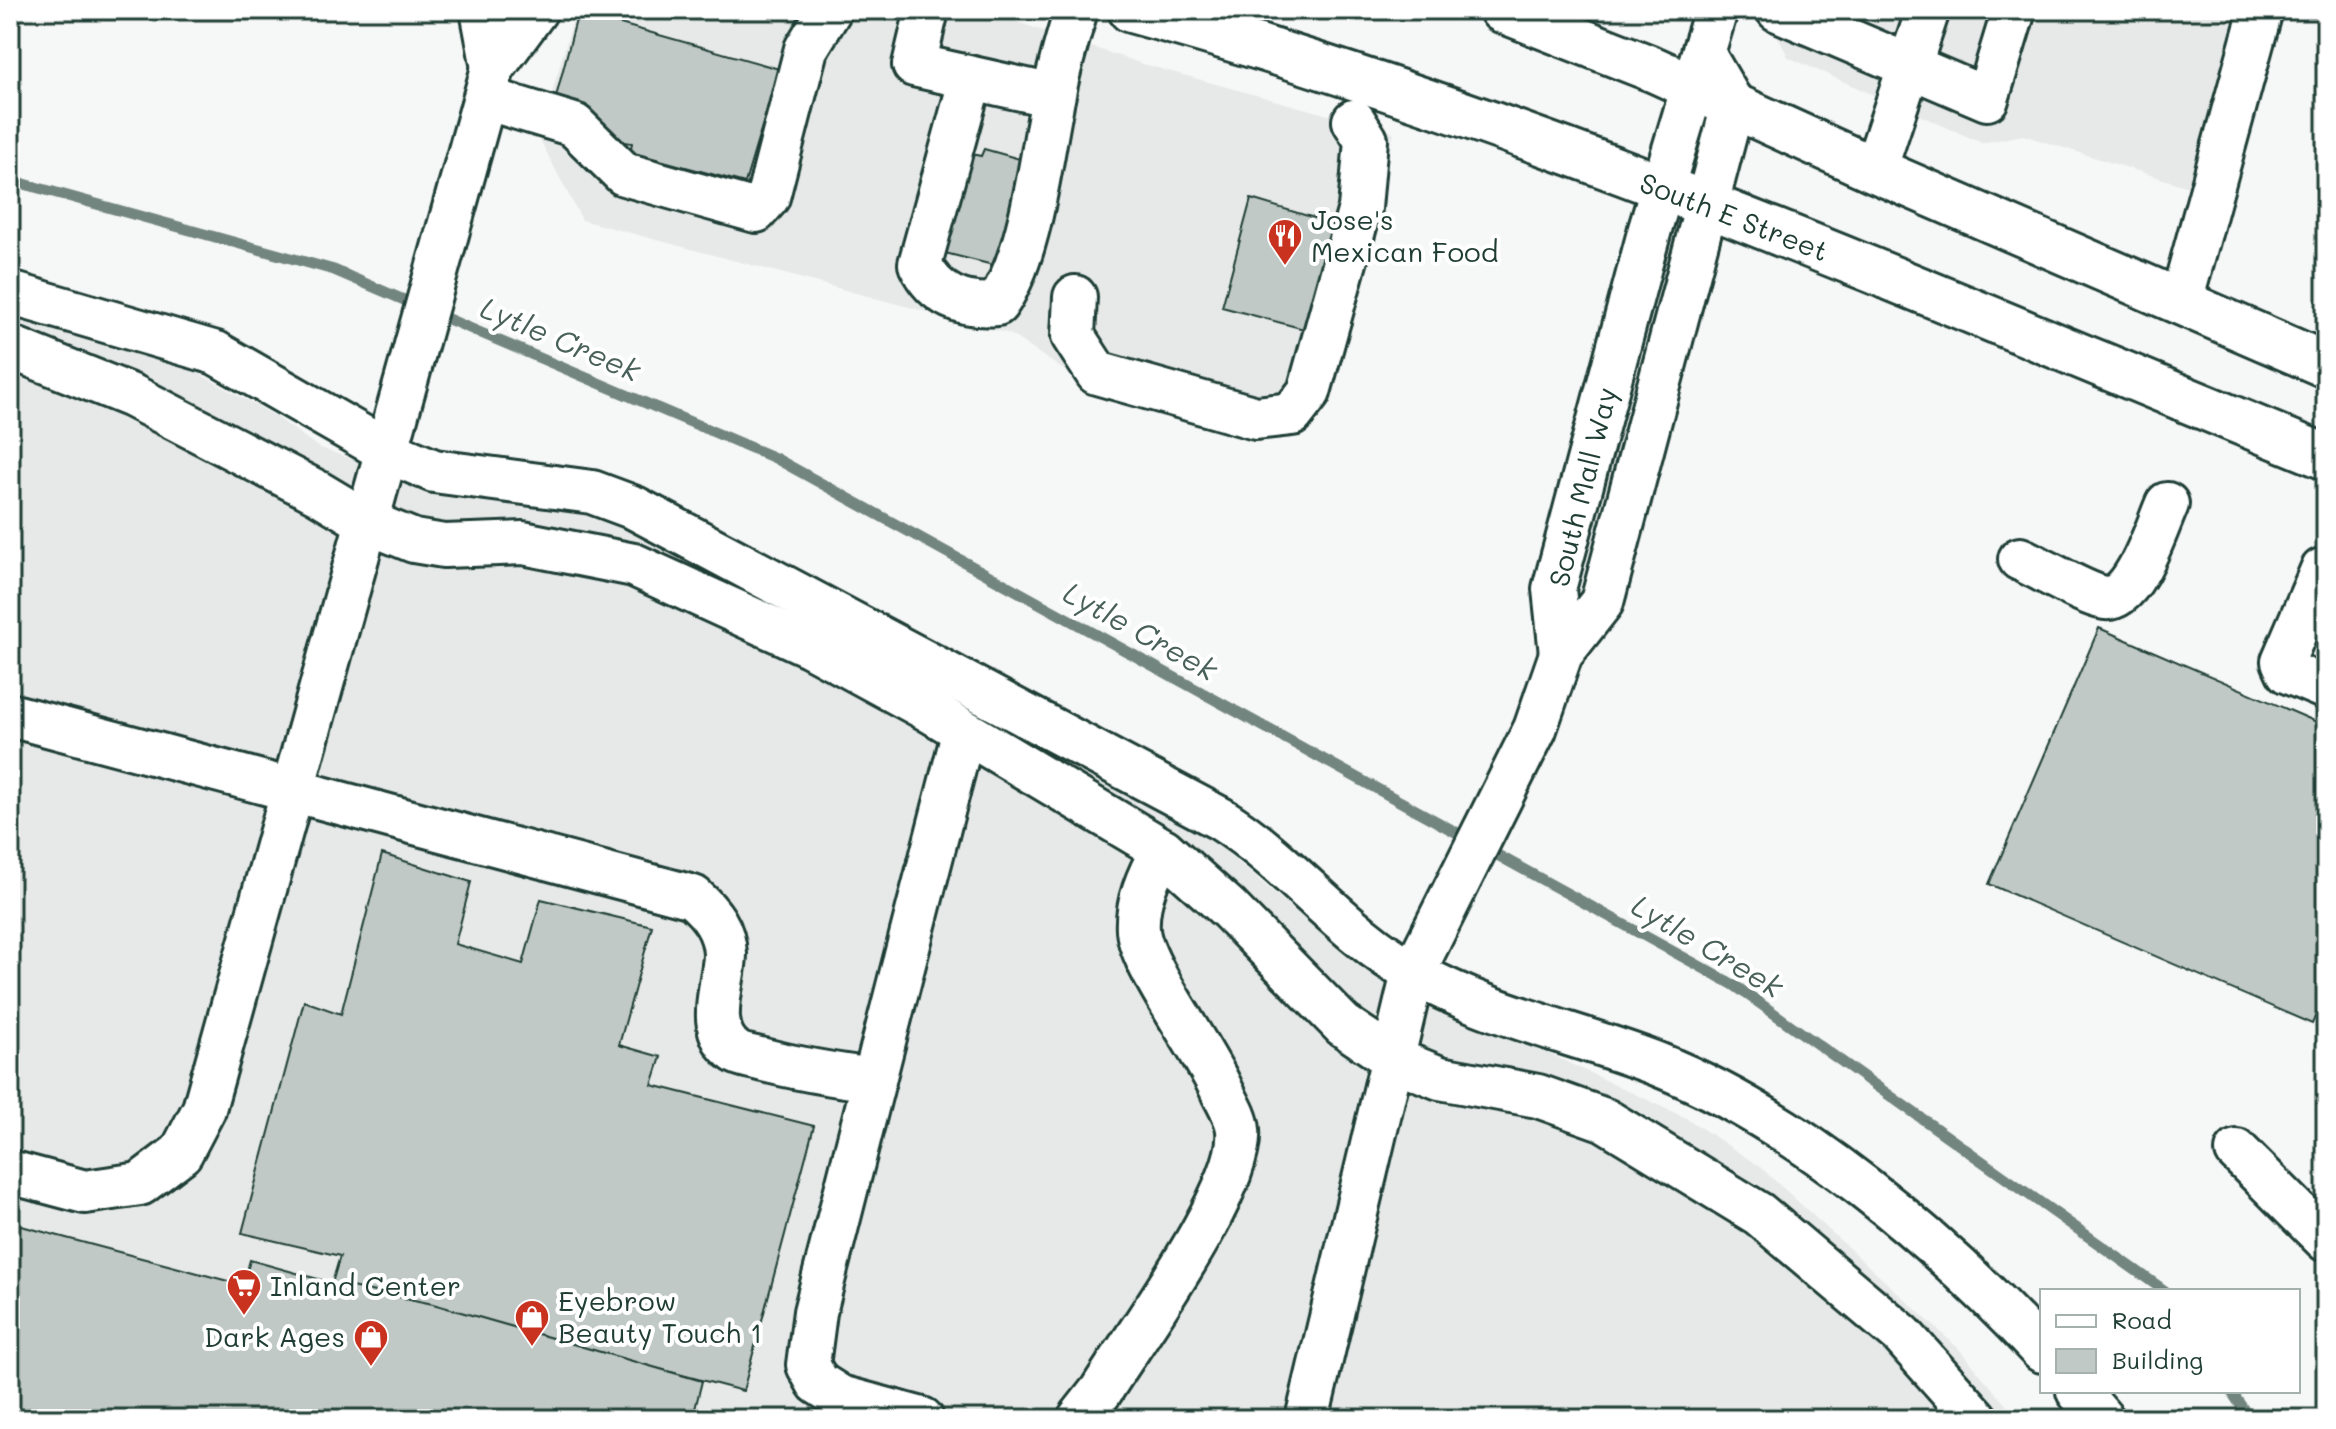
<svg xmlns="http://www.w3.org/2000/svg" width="2336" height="1429" viewBox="0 0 2336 1429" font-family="Mali,sans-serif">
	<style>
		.built { fill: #e6e9e8 }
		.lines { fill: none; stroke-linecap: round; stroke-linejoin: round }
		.stream { stroke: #72857f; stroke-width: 11 }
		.building { fill: #c0c9c6; stroke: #1f3d34; stroke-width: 2 }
		.minor-casing { stroke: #1f3d34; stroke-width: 48 }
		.major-casing { stroke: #1f3d34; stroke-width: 50 }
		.minor { stroke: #fff; stroke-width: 42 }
		.major { stroke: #fff; stroke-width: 44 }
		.labels { text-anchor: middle; stroke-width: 8; stroke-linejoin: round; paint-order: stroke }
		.street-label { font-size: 28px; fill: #1f3d34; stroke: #fff }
		.poi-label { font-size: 28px; fill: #1f3d34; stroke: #fff; text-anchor: start }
		.water-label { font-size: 30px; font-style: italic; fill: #49615a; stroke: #fff }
	</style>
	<rect width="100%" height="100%" fill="#f6f7f7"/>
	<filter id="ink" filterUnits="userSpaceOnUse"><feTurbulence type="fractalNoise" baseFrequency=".0125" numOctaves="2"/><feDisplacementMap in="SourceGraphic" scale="16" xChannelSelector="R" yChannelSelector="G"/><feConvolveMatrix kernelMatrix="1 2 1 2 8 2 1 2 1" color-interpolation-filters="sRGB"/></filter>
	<g filter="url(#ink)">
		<g class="built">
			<polygon points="576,10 981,10 1143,64 1394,133 1321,409 1271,439 1098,393 1010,334 582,220 539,138"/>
			<polygon points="1737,10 2238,10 2192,188 2023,135 1982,143 1788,57 1774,28"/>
			<polygon points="10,308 177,361 275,416 318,447 431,488 594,505 1194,824 1356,963 1686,1118 1759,1166 1959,1349 2018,1419 10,1419"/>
		</g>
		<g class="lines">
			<g class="stream">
				<polyline points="10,180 334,270 418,306"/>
				<polyline points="434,313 775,458 1734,985 2165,1291"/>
				<polyline points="2231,1391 2250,1419"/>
			</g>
		</g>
		<g class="building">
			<polygon points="578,12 779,69 745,183 630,152 632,143 616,141 586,105 556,97"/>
			<polygon points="984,149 1027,161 1005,268 945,253 954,225 947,223 971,154 981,156"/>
			<polygon points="1251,199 1348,228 1319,333 1222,307"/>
			<polygon points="2099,628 2326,726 2326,992 2312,1024 1989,884"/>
			<polygon points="382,854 471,882 455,944 523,964 541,899 652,926 619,1045 661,1057 652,1085 814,1126 743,1391 332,1283 340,1256 242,1233 304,1001 341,1014"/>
			<polygon points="10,1223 243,1285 250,1260 332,1283 433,1304 702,1381 695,1409 732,1419 10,1419"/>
		</g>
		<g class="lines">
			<defs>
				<g id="minor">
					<polyline points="482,10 493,68"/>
					<polyline points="927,10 914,65 1053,96"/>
					<polyline points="1778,10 1987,99 2014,10"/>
					<path d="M971 78 920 264C935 296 963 307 997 304 1032 254 1041 154 1054 94 1059 66 1068 38 1076 10"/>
					<polyline points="485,98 574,125 624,174 756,211 768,197 806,49 830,10"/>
					<polyline points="1875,170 1928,10"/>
					<path d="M10 293 216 353 387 451 434 471 592 492 635 508 1221 819C1291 863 1342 933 1414 973 1490 1016 1577 1033 1657 1064 1798 1120 1940 1241 2042 1351"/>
					<polyline points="1075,297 1073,336 1097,373 1256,418 1292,414 1309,392 1360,208 1366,140 1354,121"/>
					<polyline points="2181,302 2261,10"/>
					<polyline points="10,347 132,396 317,492 367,522 414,541 444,546 523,543 634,565 811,646 927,709 1163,850 1229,909 1343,1025 1395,1060 1440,1078 1538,1096 1605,1120 1759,1214 1902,1335 1977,1419"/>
					<path d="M2020 559C2041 568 2085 595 2105 598 2134 602 2157 526 2167 504"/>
					<polyline points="2322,570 2283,661 2288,672 2326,688"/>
					<polyline points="1561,654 1554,589 1650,229 1716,10"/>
					<path d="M10 715 693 897C711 913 724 929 725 954 725 982 703 1030 736 1052 742 1056 753 1057 760 1059 798 1069 835 1075 874 1080L815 1312 808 1365 818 1383 840 1397 922 1419"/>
					<polyline points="874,1080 963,734"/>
					<polyline points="2237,1151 2326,1240"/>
					<polyline points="10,1172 85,1192 140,1184 181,1153 204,1109 493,68 536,10"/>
					<polyline points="2078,1391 2102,1419"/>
					<path d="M1079 1419 1101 1391C1135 1336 1244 1189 1238 1130 1237 1117 1227 1102 1222 1091 1204 1049 1141 967 1138 930 1136 901 1149 873 1163 850"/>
					<polyline points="1307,1419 1413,973 1535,729 1561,654 1602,602 1733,105 1705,57"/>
				</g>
				<g id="major">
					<path d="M1131 10C1542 122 1932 297 2326 457"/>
					<polyline points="1502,10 1655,70 1875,170 2326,365"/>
				</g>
			</defs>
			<use href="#minor" class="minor-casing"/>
			<use href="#major" class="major-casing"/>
			<use href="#minor" class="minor"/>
			<use href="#major" class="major"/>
		</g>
	</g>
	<defs>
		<symbol id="restaurant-pin" viewBox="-11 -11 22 30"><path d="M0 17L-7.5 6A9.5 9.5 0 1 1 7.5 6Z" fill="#c8321e" stroke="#fff"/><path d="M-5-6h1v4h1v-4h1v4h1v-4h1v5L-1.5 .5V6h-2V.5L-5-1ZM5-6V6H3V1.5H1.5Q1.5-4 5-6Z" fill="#fff"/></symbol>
		<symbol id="supermarket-pin" viewBox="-11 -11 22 30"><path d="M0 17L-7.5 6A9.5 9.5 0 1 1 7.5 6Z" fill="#c8321e" stroke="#fff"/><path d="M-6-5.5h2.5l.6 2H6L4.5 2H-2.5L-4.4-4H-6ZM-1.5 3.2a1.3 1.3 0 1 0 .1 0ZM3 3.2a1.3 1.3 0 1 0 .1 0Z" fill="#fff"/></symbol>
		<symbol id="shop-pin" viewBox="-11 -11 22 30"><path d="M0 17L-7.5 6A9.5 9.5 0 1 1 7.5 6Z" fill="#c8321e" stroke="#fff"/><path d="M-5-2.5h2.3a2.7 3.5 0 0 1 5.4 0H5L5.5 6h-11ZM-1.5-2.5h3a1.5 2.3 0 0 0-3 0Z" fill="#fff"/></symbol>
	</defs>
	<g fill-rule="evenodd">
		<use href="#restaurant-pin" x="1265" y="216" width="40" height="54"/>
		<use href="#supermarket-pin" x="224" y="1266" width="40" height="54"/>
		<use href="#shop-pin" x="512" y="1297" width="40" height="54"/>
		<use href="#shop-pin" x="351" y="1317" width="40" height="54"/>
	</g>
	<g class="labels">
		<g class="street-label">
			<text transform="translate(1734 217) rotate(21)" y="10">South E Street</text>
			<text transform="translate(1583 487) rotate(-76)" y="10">South Mall Way</text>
		</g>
		<g class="poi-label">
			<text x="1311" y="230">Jose's<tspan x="1311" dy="32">Mexican Food</tspan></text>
			<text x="270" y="1296">Inland Center</text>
			<text x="558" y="1311">Eyebrow<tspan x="558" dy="32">Beauty Touch 1</tspan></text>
			<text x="345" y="1347" text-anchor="end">Dark Ages</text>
		</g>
		<g class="water-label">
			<text transform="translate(560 340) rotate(23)" y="10">Lytle Creek</text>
			<text transform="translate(1140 632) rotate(29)" y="10">Lytle Creek</text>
			<text transform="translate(1707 947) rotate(31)" y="10">Lytle Creek</text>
		</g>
	</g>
	<rect width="2336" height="1429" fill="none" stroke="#fff" stroke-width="40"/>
	<rect x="20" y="20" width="2296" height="1389" fill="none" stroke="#1f3d34" stroke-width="3" filter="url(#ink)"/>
	<rect x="2040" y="1289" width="260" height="104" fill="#ffffff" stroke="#a5b1ae" stroke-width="2"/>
	<rect x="2056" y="1315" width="40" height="12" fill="#ffffff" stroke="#a5b1ae" stroke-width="2"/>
	<text x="2112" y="1329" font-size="24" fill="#1f3d34">Road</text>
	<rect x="2056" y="1349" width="40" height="24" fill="#c0c9c6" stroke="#a5b1ae" stroke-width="2"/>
	<text x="2112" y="1369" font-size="24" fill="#1f3d34">Building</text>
</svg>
